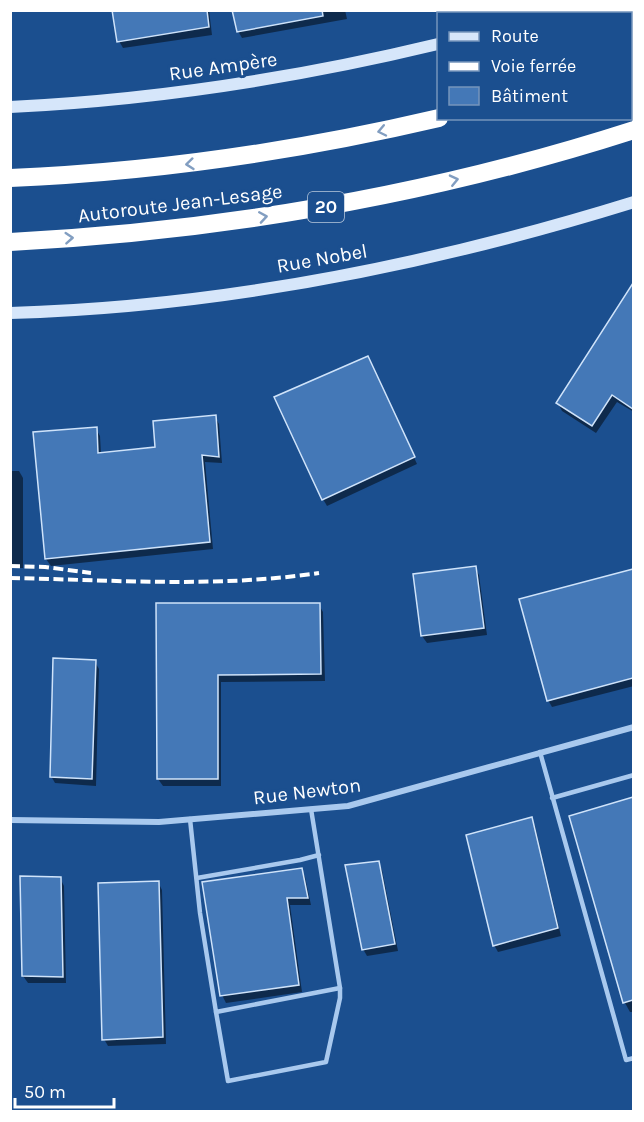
<svg xmlns="http://www.w3.org/2000/svg" width="644" height="1122" viewBox="0 0 644 1122" font-family="Karla,sans-serif">
	<style>
		.shadow { fill: #0007 }
		.building { fill: #4478b7; stroke: #cfe3fa; stroke-width: 1.5 }
		.lines { fill: none; stroke-linecap: round; stroke-linejoin: round }
		.lane { stroke: #a9c9ee; stroke-width: 4.5 }
		.street { stroke: #a9c9ee; stroke-width: 6 }
		.secondary { stroke: #d6e6fa; stroke-width: 12 }
		.highway { stroke: #fff; stroke-width: 18 }
		.rail { stroke: #fff; stroke-width: 4; stroke-dasharray: 10 4.5; stroke-linecap: butt }
		.oneway { stroke: #829ec1 }
		.labels { text-anchor: middle; stroke-width: 6; stroke-linejoin: round; paint-order: stroke }
		.shield { fill: #1b4f8f; stroke: #bbcadd; stroke-width: 1.5 }
		.shield-label { font-size: 18px; font-weight: bold; fill: #fff }
		.street-label { font-size: 20px; fill: #fff; stroke: #1b4f8f }
	</style>
	<rect width="100%" height="100%" fill="#1b4f8f"/>
	<g class="shadow">
		<polygon points="114,10 209,10 212,35 123,48 119,41"/>
		<polygon points="234,10 345,10 347,19 242,38 238,31"/>
		<polygon points="634,286 634,412 617,402 596,433 562,411 558,403"/>
		<polygon points="371,365 417,464 327,506 323,499"/>
		<polygon points="215,417 219,424 222,463 205,462 213,549 51,566 46,559 35,433 96,429 100,436 101,454 157,448"/>
		<polygon points="10,471 19,471 23,478 23,568 10,568"/>
		<polygon points="475,568 479,575 487,635 427,643 422,636"/>
		<polygon points="632,571 634,574 634,686 552,707 548,700"/>
		<polygon points="157,605 319,605 323,612 325,681 221,682 221,786 163,786 158,779"/>
		<polygon points="95,662 99,669 96,786 55,783 51,776"/>
		<polygon points="634,799 634,1012 630,1012 625,1003 571,817"/>
		<polygon points="531,819 535,826 561,936 498,952 494,945"/>
		<polygon points="378,862 382,870 398,951 367,956 363,949"/>
		<polygon points="301,869 305,877 311,905 290,905 302,992 226,1003 222,995"/>
		<polygon points="60,878 64,886 66,983 28,983 23,976"/>
		<polygon points="158,882 162,890 166,1044 108,1046 104,1039"/>
	</g>
	<g class="building">
		<polygon points="112,10 207,10 209,27 117,42"/>
		<polygon points="232,10 322,10 323,16 237,32"/>
		<polygon points="633,283 633,409 612,395 592,426 556,403"/>
		<polygon points="368,356 415,457 322,500 274,397"/>
		<polygon points="216,415 219,457 202,455 210,542 45,559 33,432 97,427 98,453 155,447 153,421"/>
		<polygon points="476,566 484,628 421,636 413,574"/>
		<polygon points="633,569 633,678 547,701 519,599"/>
		<polygon points="156,603 320,603 321,674 218,675 218,779 157,779"/>
		<polygon points="53,658 96,660 92,779 50,777"/>
		<polygon points="633,797 633,1000 623,1003 569,816"/>
		<polygon points="532,817 558,928 493,946 466,835"/>
		<polygon points="379,861 395,944 362,950 345,865"/>
		<polygon points="302,868 308,898 287,898 299,985 220,996 202,882"/>
		<polygon points="20,876 61,877 63,977 22,976"/>
		<polygon points="159,881 163,1037 102,1040 98,883"/>
	</g>
	<g class="lines">
		<g class="lane">
			<polyline points="540,752 626,1060 634,1058"/>
			<polyline points="552,798 634,775"/>
			<polyline points="190,819 200,913 216,1012 340,988"/>
			<polyline points="197,878 300,860 319,855"/>
			<polyline points="216,1012 228,1081 326,1062 340,998 340,988 311,809"/>
		</g>
		<polyline class="street" points="10,820 159,822 348,806 634,727"/>
		<g class="secondary">
			<polyline points="551,14 560,10"/>
			<path d="M10 107C156 100 297 78 438 44"/>
			<path d="M10 313C220 307 434 264 634 202"/>
		</g>
		<g class="highway">
			<polyline points="630,63 634,62"/>
			<path d="M10 178C156 172 298 151 439 118"/>
			<path d="M10 242C222 231 432 195 634 130"/>
		</g>
		<g class="rail">
			<polyline points="10,566 45,567 91,573"/>
			<path d="M10 578C113 580 218 588 319 573"/>
		</g>
	</g>
	<defs><path id="oneway-chevron" d="M-2-3.5L2.5 0L-2 3.5" fill="none" stroke-width="1.6" stroke-linecap="round" stroke-linejoin="round" transform="scale(1.5)"/></defs>
	<g class="oneway">
		<use href="#oneway-chevron" transform="translate(382 131) rotate(168)"/>
		<use href="#oneway-chevron" transform="translate(190 164) rotate(174)"/>
		<use href="#oneway-chevron" transform="translate(454 180) rotate(-13)"/>
		<use href="#oneway-chevron" transform="translate(263 217) rotate(-9)"/>
		<use href="#oneway-chevron" transform="translate(69 238) rotate(-4)"/>
	</g>
	<g class="labels">
		<rect class="shield" x="308" y="192" width="36" height="30" rx="4.5"/>
		<g class="shield-label">
			<text x="326" y="213">20</text>
		</g>
		<g class="street-label">
			<text transform="translate(223 66) rotate(-8)" y="7">Rue Ampère</text>
			<text transform="translate(180 203) rotate(-7)" y="7">Autoroute Jean-Lesage</text>
			<text transform="translate(322 258) rotate(-10)" y="7">Rue Nobel</text>
			<text transform="translate(307 791) rotate(-7)" y="7">Rue Newton</text>
		</g>
	</g>
	<rect width="644" height="1122" fill="none" stroke="#ffffff" stroke-width="24"/>
	<rect x="437" y="12" width="195" height="108" fill="#1b4f8f" stroke="#7695bc" stroke-width="1.5"/>
	<rect x="449" y="32" width="30" height="9" fill="#d6e6fa" stroke="#7695bc" stroke-width="1.5"/>
	<text x="491" y="42" font-size="18" fill="#ffffff">Route</text>
	<rect x="449" y="62" width="30" height="9" fill="#ffffff" stroke="#7695bc" stroke-width="1.5"/>
	<text x="491" y="72" font-size="18" fill="#ffffff">Voie ferrée</text>
	<rect x="449" y="87" width="30" height="18" fill="#4478b7" stroke="#7695bc" stroke-width="1.5"/>
	<text x="491" y="102" font-size="18" fill="#ffffff">Bâtiment</text>
	<path d="M15 1098v9h99v-9" fill="none" stroke="#ffffff" stroke-width="3"/>
	<text x="24" y="1098" font-size="18" fill="#ffffff" stroke="#1b4f8f" stroke-width="4.5" paint-order="stroke">50 m</text>
</svg>
